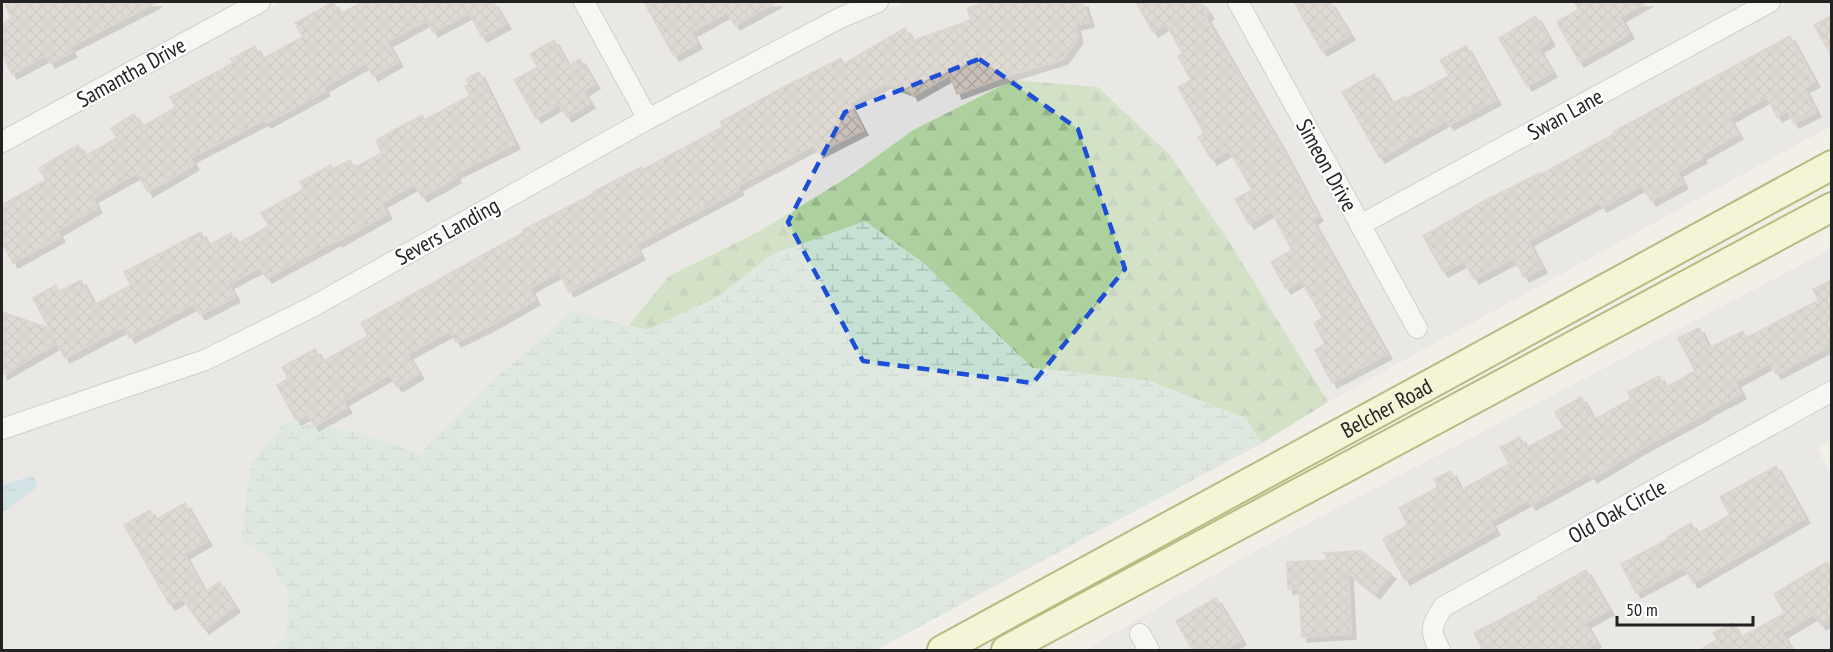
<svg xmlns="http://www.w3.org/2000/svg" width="1833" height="652" viewBox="0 0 1833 652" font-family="'PT Sans Narrow',sans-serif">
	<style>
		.residential { fill: #e0dfdf }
		.forest { fill: url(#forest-firs) }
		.wetland { fill: url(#wetland-marsh) }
		.water { fill: url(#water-ripples) }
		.building { fill: url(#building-cross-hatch); stroke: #c4b6ab; stroke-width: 1.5; filter: url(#shadow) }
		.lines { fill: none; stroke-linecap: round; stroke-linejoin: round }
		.minor-casing { stroke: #a9a9a9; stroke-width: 22 }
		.secondary-casing { stroke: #707d05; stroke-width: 32 }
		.minor { stroke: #fff; stroke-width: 20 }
		.secondary { stroke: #f7fabf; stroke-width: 28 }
		.marked { fill: none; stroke: #1d4ed8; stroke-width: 4.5; stroke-dasharray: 12 8; stroke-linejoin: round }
		.labels { text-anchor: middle; stroke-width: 5; stroke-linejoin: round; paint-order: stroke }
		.street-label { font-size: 22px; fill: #222; stroke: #fff }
	</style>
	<defs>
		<pattern id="forest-firs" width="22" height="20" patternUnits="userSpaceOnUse" patternTransform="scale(1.5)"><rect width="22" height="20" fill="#add19e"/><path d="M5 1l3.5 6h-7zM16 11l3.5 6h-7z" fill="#95b388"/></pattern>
		<pattern id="wetland-marsh" width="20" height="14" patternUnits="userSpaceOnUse" patternTransform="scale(1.5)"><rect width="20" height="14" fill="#c6e0d4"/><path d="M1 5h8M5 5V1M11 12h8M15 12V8" fill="none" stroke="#aac0b6"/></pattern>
		<pattern id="water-ripples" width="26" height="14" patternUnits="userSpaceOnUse" patternTransform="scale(1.5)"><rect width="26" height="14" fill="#aad3df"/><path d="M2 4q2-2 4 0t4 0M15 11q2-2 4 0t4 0" fill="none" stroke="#92b5bf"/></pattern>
		<pattern id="building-cross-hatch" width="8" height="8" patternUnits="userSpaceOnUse" patternTransform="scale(1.5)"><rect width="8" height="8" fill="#c7bfb8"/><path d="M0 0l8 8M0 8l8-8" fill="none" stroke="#aba49e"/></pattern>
		<filter id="shadow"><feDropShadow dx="5" dy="5" stdDeviation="0" flood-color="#0004"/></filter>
	</defs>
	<rect width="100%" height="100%" fill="#f2efe9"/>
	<g class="residential">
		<polygon points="2,2 240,2 2,131"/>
		<polygon points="280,2 572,2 634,116 307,298 201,351 2,419 2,153"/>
		<polygon points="596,2 854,2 653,106"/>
		<polygon points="906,2 1226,2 1412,341 1430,331 1374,228 1789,2 1831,2 1831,126 1328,402 1232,246 1170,155 1098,87 1013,80 913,130 851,175 760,231 669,276 629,325 572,311 483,390 420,455 362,433 267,556 288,593 287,635 272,650 2,650 2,513 37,486 32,477 2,485 2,439 209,368 652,128 846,25"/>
		<polygon points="1250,2 1750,2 1365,212"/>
		<polygon points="1831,249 1831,380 1439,599 1425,620 1422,636 1428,650 1161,650 1145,621 1127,631 1137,650 1085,650 1248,555"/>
		<polygon points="1831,402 1831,440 1818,449 1831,475 1831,650 1452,650 1443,634 1445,623 1451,614"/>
	</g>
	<polygon class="forest" points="1013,80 1098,87 1170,155 1232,246 1328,402 1262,443 1245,418 1149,381 1032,368 922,262 865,222 773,254 716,298 647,330 629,325 669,276 760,231 851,175 913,130"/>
	<polygon class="wetland" points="865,221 922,262 1032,368 1149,381 1245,418 1262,443 876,650 272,650 287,635 288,593 267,556 241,541 251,464 286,421 362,433 420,454 483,390 572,311 647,330 716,298 773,254"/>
	<polygon class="water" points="33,476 38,486 2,513 2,485"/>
	<g class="building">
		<polygon points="13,2 157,2 69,47 72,52 50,63 46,56 12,74 2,53 2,24 12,18 5,5"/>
		<polygon points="333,2 339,14 363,2 493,2 506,24 482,37 469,13 433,32 427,20 387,42 398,62 373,76 366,63 323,87 325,91 266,123 264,120 190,158 194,165 148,192 137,173 92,198 97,208 57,231 60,237 13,263 2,242 2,205 46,180 39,168 78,145 85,156 117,138 111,128 134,114 142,127 176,107 170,97 233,63 231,59 255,46 262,59 303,37 295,23"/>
		<polygon points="644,2 777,2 735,25 727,12 691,32 697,44 674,56"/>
		<polygon points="986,2 1083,2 1089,22 1075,25 1078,38 1063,59 1004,77 957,94 950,75 913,96 911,92 886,83 849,103 863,130 818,153 814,145 737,186 739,190 635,245 640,255 569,292 559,272 529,288 535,300 489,326 456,342 450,331 407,354 419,374 397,387 390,374 343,401 347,408 314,426 308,414 296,420 277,385 288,379 282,367 315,349 322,362 368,336 361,323 524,232 523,230 593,194 593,192 641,167 642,170 723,127 720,122 784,87 841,58 844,64 905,28 912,41 971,20 967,8"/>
		<polygon points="1136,2 1201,2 1209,14 1205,16 1283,150 1318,216 1312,220 1387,354 1332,383 1315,350 1325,344 1314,323 1323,318 1301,280 1286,289 1271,262 1292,250 1271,211 1249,224 1235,199 1252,190 1229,150 1212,160 1198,137 1204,133 1178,87 1191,80 1178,56 1183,54 1166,24 1153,32"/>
		<polygon points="1294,2 1330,2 1350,35 1322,51"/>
		<polygon points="1574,2 1647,2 1620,17 1629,34 1579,62 1557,22 1579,9"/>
		<polygon points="1832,15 1832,57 1814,25"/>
		<polygon points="1536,16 1550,41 1538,48 1552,72 1527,86 1499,38"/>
		<polygon points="1790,36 1815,82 1804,88 1816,112 1794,123 1788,111 1777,117 1767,97 1729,118 1738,134 1701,155 1702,158 1677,172 1683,184 1651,201 1642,185 1602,207 1599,202 1528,241 1542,268 1524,277 1514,258 1474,279 1464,261 1443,272 1423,236 1484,201 1540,173 1540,175 1614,134 1613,132"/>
		<polygon points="554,40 568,66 580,59 595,84 583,91 590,103 567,117 559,104 536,118 514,80 538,67 530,54"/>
		<polygon points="1466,46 1496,100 1449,125 1446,120 1380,158 1342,92 1374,74 1392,104 1404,97 1405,99 1449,76 1440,60"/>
		<polygon points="479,72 515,144 454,174 456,178 422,197 415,184 381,203 387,214 337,242 336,240 267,278 260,267 228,284 235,297 200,315 194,304 130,338 124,327 65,358 57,343 2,375 2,312 49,328 33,298 56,285 59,292 81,280 94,305 131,285 124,272 201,232 208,246 231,233 237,244 269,226 261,213 304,189 300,182 331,165 333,169 350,160 354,168 382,153 376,140 422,115 424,120 470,96 465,86 469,84 466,79"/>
		<polygon points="1832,280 1832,345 1776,374 1770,363 1735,382 1741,394 1704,413 1705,414 1645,446 1592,478 1589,473 1531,505 1528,500 1490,521 1495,530 1405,580 1383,539 1408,525 1399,508 1438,487 1434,479 1451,471 1461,490 1509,464 1500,447 1520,437 1526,448 1564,428 1555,412 1581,397 1594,420 1631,399 1628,392 1659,376 1665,388 1695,371 1678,338 1699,328 1709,348 1743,331 1746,338 1819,300 1813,289"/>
		<polygon points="1776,466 1805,518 1693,583 1684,567 1636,593 1621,564 1668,539 1667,537 1691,523 1697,534 1730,515 1720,497"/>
		<polygon points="185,503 207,541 184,554 205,592 219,582 235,607 204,629 182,598 170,605 124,525 150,510 155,520"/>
		<polygon points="1361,551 1391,574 1375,594 1348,573 1351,634 1302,637 1299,589 1288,589 1287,562 1327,560 1327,556 1323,553"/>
		<polygon points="1827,562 1832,570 1832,619 1821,625 1814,614 1782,633 1792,651 1698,651 1717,640 1713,633 1732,623 1740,638 1785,613 1774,594"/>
		<polygon points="1586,570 1609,610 1585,623 1596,642 1580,651 1568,651 1564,644 1551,651 1483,651 1474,633 1539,599 1538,597"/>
		<polygon points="1216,598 1241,640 1221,651 1193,651 1176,621"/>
	</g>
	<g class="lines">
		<defs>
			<g id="minor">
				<polyline points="584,2 648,119"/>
				<polyline points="1238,2 1417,328"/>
				<polyline points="2,142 260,2"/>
				<polyline points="1360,225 1770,2"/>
				<polyline points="2,429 205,360 312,307 648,119 842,17 878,2"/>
				<polyline points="1140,634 1149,650"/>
				<path d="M1440 650C1429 631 1431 626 1443 607L1832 391"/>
			</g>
			<g id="secondary">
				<path id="s1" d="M942 650 1832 165"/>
				<polyline points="1006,650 1832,207"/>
			</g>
		</defs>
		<use href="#minor" class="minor-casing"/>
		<use href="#secondary" class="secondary-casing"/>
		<use href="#minor" class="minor"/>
		<use href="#secondary" class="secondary"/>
	</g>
	<path d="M0 0H1833V652H0ZM979 59 1078 129 1125 269 1033 383 863 361 788 222 845 112Z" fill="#f2efe9" fill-opacity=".55" fill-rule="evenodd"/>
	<path class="marked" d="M979 59 1078 129 1125 269 1033 383 863 361 788 222 845 112Z"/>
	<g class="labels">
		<g class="street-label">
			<text transform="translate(131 72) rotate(-29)" y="8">Samantha Drive</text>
			<text transform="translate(1565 114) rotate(-29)" y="8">Swan Lane</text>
			<text transform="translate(1327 165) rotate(61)" y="8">Simeon Drive</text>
			<text transform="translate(447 231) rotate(-29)" y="8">Severs Landing</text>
			<text dy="8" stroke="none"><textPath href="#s1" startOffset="506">Belcher Road</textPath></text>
			<text transform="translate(1617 511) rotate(-29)" y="8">Old Oak Circle</text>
		</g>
	</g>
	<rect width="1833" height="652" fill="none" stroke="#222222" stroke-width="6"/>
	<path d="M1617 616v9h136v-9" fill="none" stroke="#222222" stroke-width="3"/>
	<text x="1626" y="616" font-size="18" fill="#222222" stroke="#ffffff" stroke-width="4.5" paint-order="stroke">50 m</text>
</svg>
